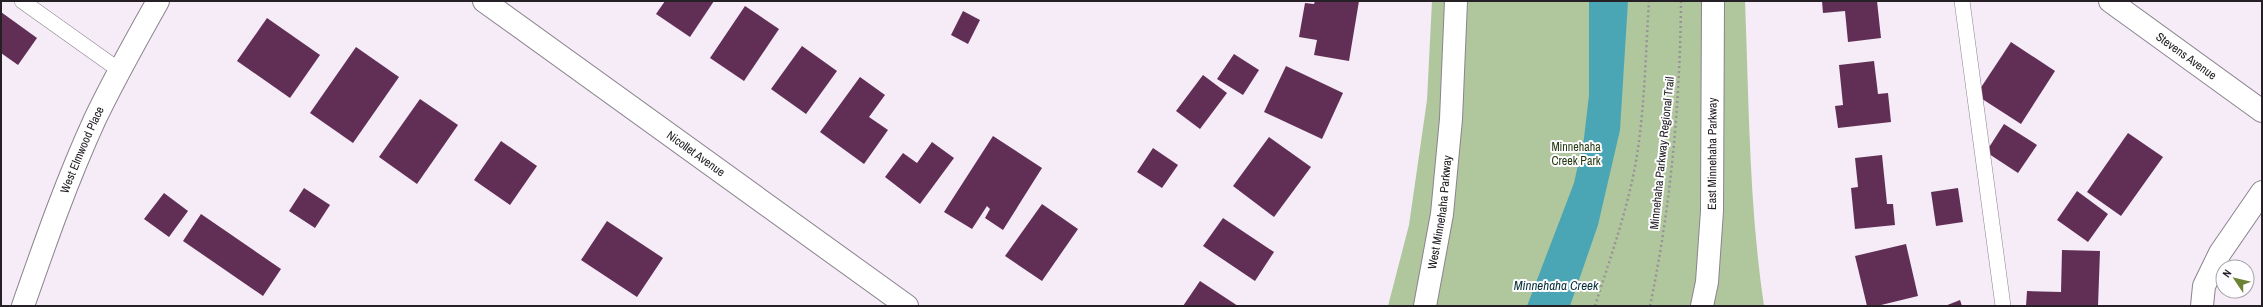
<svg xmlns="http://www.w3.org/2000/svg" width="2263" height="307" viewBox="0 0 2263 307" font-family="'Archivo Narrow',sans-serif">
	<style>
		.green { fill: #b0c79d }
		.water { fill: #4aa6b5 }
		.building { fill: #612f55 }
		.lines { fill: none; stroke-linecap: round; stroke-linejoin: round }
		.service-casing { stroke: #8b838e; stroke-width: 16 }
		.minor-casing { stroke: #8b838e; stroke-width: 24 }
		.tertiary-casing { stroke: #8b838e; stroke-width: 24 }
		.secondary-casing { stroke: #8b838e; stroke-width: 24 }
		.path { stroke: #98919a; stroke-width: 2.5; stroke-dasharray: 2 3; stroke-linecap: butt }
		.service { stroke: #fff; stroke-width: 15 }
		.minor { stroke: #fff; stroke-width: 22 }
		.tertiary { stroke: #fff; stroke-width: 22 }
		.secondary { stroke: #fff; stroke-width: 22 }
		.labels { text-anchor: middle; stroke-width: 4; stroke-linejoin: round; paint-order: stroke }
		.street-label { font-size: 12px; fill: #242025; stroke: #fefdff }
		.park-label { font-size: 12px; fill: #263a0f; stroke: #fefdff }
		.water-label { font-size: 13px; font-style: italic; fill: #033138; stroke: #fefdff }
	</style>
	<rect width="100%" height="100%" fill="#f5ecf8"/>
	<path class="green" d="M1432 1H1745C1749 102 1749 206 1764 306H1388L1409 225 1427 100Z"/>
	<polygon class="water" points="1589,1 1628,1 1620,130 1598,225 1570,306 1527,306 1574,183 1584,138 1589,95"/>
	<g class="building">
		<polygon points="665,1 714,1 690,37 656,14"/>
		<polygon points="1315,1 1359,1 1349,61 1314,55 1317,40 1299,37 1305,3 1314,4"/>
		<polygon points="1822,1 1877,1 1881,38 1848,42 1845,11 1823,13"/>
		<polygon points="745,6 779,29 744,81 710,58"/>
		<polygon points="963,11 980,20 968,44 951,35"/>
		<polygon points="1,12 37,38 18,65 1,53"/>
		<polygon points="267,18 320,55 290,98 237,61"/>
		<polygon points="2011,42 2055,71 2021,124 1976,95"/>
		<polygon points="802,46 837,71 806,114 771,89"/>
		<polygon points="356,47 399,77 353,143 310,113"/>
		<polygon points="1234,54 1259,70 1243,95 1217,79"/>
		<polygon points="1874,61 1878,94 1888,93 1891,122 1838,128 1835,106 1843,105 1839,65"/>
		<polygon points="1286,66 1343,93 1322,139 1264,112"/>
		<polygon points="1203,75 1227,93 1200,129 1176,111"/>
		<polygon points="860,77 885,95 869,117 888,130 864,164 820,132"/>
		<polygon points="420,99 458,125 417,184 379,157"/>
		<polygon points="2004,124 2037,145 2018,173 1986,152"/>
		<polygon points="2128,133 2163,157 2121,216 2087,192"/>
		<polygon points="993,136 1042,168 1003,230 985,218 990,209 987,206 972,229 944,212"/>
		<polygon points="1269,137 1311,167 1274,217 1233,186"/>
		<polygon points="501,141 537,166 510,205 474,180"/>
		<polygon points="932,142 954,158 920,204 885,177 903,153 917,163"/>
		<polygon points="1153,148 1178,165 1162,188 1137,172"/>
		<polygon points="1882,155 1887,204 1893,204 1895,225 1855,229 1851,188 1858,187 1855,158"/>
		<polygon points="304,188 330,205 315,228 289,211"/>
		<polygon points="1958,188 1963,222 1936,226 1931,192"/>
		<polygon points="2077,191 2108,214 2088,242 2057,220"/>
		<polygon points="164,193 188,211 169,237 144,219"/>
		<polygon points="1042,204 1078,229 1042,281 1005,256"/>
		<polygon points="201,214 281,269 263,296 183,241"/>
		<polygon points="1223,218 1274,252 1255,281 1203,246"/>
		<polygon points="607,221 663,258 637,297 581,260"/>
		<polygon points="1906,244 1918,296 1877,306 1867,306 1855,256"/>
		<polygon points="2062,250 2100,251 2098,306 2026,306 2027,291 2061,292"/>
		<polygon points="1200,281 1238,306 1183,306"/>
		<polygon points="1960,300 1962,306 1945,306"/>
	</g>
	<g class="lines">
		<defs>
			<g id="service">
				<polyline points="22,1 119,70"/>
				<polyline points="1962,1 2003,306"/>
			</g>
			<g id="minor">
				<path id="s1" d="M2110 1 2262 111"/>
				<path id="s2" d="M23 306C45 243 67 180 95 119 114 79 136 40 158 1"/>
				<path id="s3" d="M1425 306 1442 214 1451 119 1456 1"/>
				<polyline points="2202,306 2204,286 2220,253 2262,192"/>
			</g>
			<g id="tertiary">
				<path id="s4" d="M1702 306 1707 282 1712 211 1713 1"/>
			</g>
			<g id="secondary">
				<path id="s5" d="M484 1 907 306"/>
			</g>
		</defs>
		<use href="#service" class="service-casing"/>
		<use href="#minor" class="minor-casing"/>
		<use href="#tertiary" class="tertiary-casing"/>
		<use href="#secondary" class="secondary-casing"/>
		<g class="path">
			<path d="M1595 306C1612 252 1632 198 1639 141 1645 95 1646 47 1649 1"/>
			<path d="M1650 306C1671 205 1680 104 1681 1"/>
		</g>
		<use href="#service" class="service"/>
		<use href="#minor" class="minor"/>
		<use href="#tertiary" class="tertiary"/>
		<use href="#secondary" class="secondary"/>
	</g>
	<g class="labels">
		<g class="street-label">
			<text dy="4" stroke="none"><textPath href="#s1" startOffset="94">Stevens Avenue</textPath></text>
			<text dy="4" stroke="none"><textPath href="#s2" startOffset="167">West Elmwood Place</textPath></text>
			<text transform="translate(1662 153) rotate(-84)" y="4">Minnehaha Parkway Regional Trail</text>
			<text dy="4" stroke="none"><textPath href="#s5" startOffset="261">Nicollet Avenue</textPath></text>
			<text dy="4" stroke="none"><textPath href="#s4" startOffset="153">East Minnehaha Parkway</textPath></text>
			<text dy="4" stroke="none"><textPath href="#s3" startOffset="95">West Minnehaha Parkway</textPath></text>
		</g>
		<g class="park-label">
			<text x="1576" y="151">Minnehaha<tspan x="1576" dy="14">Creek Park</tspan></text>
		</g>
		<g class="water-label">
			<text x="1556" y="290">Minnehaha Creek</text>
		</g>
	</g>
	<rect width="2263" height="307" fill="none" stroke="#242025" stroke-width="4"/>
	<g transform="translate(2235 279) rotate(305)"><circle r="19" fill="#fefdff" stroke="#a7a5a8"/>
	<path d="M0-3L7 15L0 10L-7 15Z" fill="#6c8234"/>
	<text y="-6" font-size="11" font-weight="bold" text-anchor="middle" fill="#242025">N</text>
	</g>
</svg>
